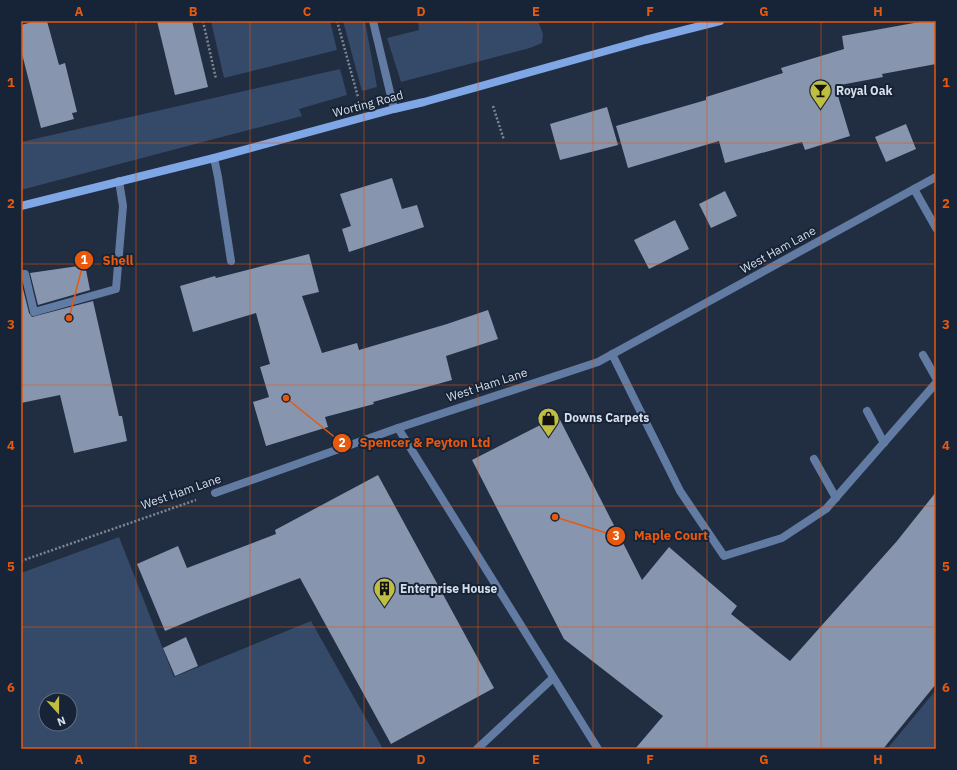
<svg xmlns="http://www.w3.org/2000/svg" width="957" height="770" viewBox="0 0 957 770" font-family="'IBM Plex Sans',sans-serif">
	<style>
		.green { fill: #354968; fill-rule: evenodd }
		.building { fill: #8796ae }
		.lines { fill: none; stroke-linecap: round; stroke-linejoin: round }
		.path { stroke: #7c8797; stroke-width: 2.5; stroke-dasharray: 2 2; stroke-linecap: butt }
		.lane { stroke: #627ba2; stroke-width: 8 }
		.street { stroke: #627ba2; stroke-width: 8 }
		.secondary { stroke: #7fa7e6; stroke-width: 8 }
		.grid { fill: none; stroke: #e8590c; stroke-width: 1; stroke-opacity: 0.55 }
		.labels { text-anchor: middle; stroke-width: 4; stroke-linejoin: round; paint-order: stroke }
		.poi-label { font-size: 12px; font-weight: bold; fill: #d6dfeb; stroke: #172336; text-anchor: start }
		.street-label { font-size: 12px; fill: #d6dfeb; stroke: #172336 }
		.leader { fill: none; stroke: #e8590c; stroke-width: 1.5 }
		.callout-dot { fill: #e8590c; stroke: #172336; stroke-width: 1.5 }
		.mark-label { font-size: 12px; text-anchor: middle; font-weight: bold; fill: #fff }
		.callout-label { font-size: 13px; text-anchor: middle; font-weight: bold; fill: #e8590c; stroke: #172336; stroke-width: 4; stroke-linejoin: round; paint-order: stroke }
		.neatline { fill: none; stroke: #e8590c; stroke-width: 1.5 }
		.grid-label { font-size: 13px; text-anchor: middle; font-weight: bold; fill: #e8590c }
	</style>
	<rect width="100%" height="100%" fill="#212d41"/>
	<g class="green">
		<polygon points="211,21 330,21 337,50 224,78"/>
		<polygon points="343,21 365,21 377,87 362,91"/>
		<polygon points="418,21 538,21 543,34 542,43 530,48 401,82 387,38 419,30"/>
		<polygon points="340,69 347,95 299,109 302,116 21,190 21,142"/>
		<path d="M119 537 174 677 311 621 383 749H21V573ZM46 700H70V724H46Z"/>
		<polygon points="936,690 936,749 887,749"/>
	</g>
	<g class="building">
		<polygon points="36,21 47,21 59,65 65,63 77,112 72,113 74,119 41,128 21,50 21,25"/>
		<polygon points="157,21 192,21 208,87 175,95"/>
		<polygon points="925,21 936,21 936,64 882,74 883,77 835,86 850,136 805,150 802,142 725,163 719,141 628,168 616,126 706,100 706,97 783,73 781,68 844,49 842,36"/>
		<polygon points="607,107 618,145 560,160 550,124"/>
		<polygon points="906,124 916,149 886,162 875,137"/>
		<polygon points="392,178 402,209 417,205 424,227 349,252 342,229 351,226 340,194"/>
		<polygon points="725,191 737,216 711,228 699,204"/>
		<polygon points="675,220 689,249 649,269 634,240"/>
		<polygon points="309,254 319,292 302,296 322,353 357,343 359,350 447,324 488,310 498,339 446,356 452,380 373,402 374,404 325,417 328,427 266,446 253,402 269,397 260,367 270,364 256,313 193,332 180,286 215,276 216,278"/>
		<polygon points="85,265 90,290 38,305 30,273"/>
		<polygon points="21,281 29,313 32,317 93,301 119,416 122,416 127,441 74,453 60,395 21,403"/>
		<polygon points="558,416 642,580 669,547 737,606 731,614 790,661 897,541 936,492 936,684 883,749 635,749 663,716 564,639 472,460"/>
		<polygon points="378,475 494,688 391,744 300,578 206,614 165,631 137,564 178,546 187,568 276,534 275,530"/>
		<polygon points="186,637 198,666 175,676 163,648"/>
	</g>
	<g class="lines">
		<g class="path">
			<polyline points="203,21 216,79"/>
			<polyline points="337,21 358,97"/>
			<polyline points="493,106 504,140"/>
			<polyline points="21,561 196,500"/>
		</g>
		<g class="lane">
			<polyline points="214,158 218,177 231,261"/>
			<polyline points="914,189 936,228"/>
			<polyline points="21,274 25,274 34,312 116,289 123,206 119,181"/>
			<polyline points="612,354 680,491 724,556 782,538 826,509 936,383"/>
			<polyline points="923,355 936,378"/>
			<polyline points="867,411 884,443"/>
			<polyline points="398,428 598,749"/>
			<polyline points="814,459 836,498"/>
			<polyline points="477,749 553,678"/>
		</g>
		<g class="street">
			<polyline points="373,21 394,109"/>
			<polyline points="215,493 398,428 598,362 936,177"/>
		</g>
		<polyline class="secondary" points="21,206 214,158 394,109 424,102 645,40 720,21"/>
	</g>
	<path class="grid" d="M136 21V749M250 21V749M364 21V749M478 21V749M593 21V749M707 21V749M821 21V749M21 143H936M21 264H936M21 385H936M21 506H936M21 627H936"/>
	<defs>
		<symbol id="bar-pin" viewBox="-11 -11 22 30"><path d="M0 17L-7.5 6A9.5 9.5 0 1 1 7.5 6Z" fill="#bfbe41" stroke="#172336"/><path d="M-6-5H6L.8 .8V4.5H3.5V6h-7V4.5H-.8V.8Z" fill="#111"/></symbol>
		<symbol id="shop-pin" viewBox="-11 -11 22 30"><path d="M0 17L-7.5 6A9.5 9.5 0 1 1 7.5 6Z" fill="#bfbe41" stroke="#172336"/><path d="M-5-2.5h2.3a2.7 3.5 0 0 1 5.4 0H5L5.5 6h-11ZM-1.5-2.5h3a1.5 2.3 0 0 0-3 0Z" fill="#111"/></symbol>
		<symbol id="building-pin" viewBox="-11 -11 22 30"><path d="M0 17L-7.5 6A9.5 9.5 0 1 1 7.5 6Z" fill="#bfbe41" stroke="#172336"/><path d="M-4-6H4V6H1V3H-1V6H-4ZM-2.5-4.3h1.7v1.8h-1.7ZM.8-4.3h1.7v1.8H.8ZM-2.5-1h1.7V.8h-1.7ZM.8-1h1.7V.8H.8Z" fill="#111"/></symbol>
	</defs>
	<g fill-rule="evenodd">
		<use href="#bar-pin" x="808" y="78" width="25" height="34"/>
		<use href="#shop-pin" x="536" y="406" width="25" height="34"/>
		<use href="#building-pin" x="372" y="576" width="25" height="34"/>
	</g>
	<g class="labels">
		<g class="poi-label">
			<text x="836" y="95">Royal Oak</text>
			<text x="564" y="422">Downs Carpets</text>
			<text x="400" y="593">Enterprise House</text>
		</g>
		<g class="street-label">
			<text transform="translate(368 104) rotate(-15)" y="4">Worting Road</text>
			<text transform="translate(778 250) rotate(-29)" y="4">West Ham Lane</text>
			<text transform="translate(487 385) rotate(-18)" y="4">West Ham Lane</text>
			<text transform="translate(181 492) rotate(-19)" y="4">West Ham Lane</text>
		</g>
	</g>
	<path class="leader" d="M69 318L84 260M286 398L342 443M555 517L616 536"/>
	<g class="callout-dot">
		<circle cx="69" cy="318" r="4"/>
		<circle cx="286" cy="398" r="4"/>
		<circle cx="555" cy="517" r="4"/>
		<circle cx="84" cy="260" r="10"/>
		<circle cx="342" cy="443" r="10"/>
		<circle cx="616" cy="536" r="10"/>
	</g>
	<g class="mark-label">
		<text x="84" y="264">1</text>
		<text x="342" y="447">2</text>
		<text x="616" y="540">3</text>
	</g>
	<g class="callout-label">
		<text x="118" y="265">Shell</text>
		<text x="425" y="447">Spencer &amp; Peyton Ltd</text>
		<text x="671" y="540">Maple Court</text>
	</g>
	<rect width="957" height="770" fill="none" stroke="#172336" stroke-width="44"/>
	<g transform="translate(58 712) rotate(159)"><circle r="19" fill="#172336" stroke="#636e7e"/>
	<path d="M0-3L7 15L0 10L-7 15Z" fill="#bfbe41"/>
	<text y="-6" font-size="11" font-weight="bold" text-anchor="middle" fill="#d6dfeb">N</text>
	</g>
	<rect x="22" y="22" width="913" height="726" class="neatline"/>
	<g class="grid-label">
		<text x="79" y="16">A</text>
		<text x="193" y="16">B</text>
		<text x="307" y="16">C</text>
		<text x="421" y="16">D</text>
		<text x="536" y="16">E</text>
		<text x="650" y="16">F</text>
		<text x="764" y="16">G</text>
		<text x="878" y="16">H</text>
		<text x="11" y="87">1</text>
		<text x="946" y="87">1</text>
		<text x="11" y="208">2</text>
		<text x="946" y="208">2</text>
		<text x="11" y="329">3</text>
		<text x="946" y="329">3</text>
		<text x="11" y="450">4</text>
		<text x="946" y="450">4</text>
		<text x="11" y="571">5</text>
		<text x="946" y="571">5</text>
		<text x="11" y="692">6</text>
		<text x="946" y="692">6</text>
		<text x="79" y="764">A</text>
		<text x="193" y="764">B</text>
		<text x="307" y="764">C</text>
		<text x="421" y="764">D</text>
		<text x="536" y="764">E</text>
		<text x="650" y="764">F</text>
		<text x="764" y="764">G</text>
		<text x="878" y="764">H</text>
	</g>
</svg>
